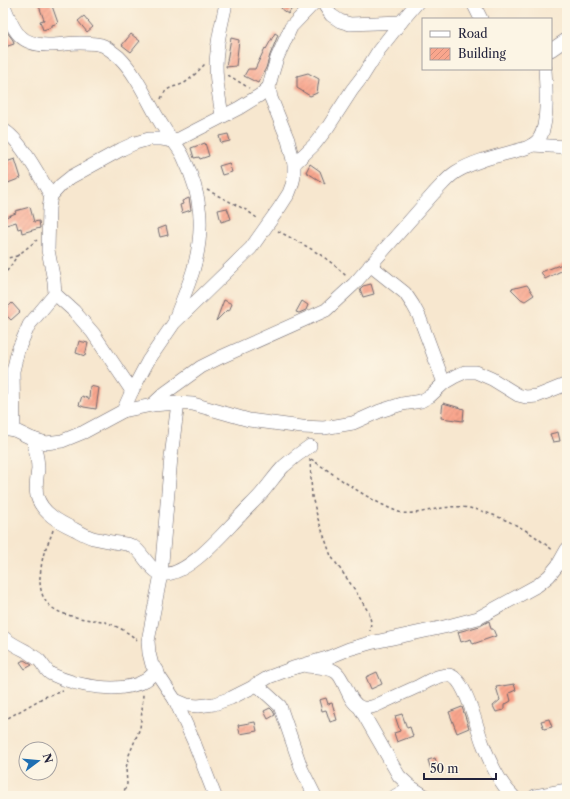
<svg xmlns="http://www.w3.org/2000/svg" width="570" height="799" viewBox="0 0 570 799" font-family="'Libre Caslon Text',serif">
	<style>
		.building { fill: url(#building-hatch) }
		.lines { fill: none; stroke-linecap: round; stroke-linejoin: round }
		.minor-casing { stroke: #6d676f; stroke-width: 14 }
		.path { stroke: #6d676f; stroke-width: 1.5; stroke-dasharray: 3 3; stroke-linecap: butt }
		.minor { stroke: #fff; stroke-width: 13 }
	</style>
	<defs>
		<pattern id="building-hatch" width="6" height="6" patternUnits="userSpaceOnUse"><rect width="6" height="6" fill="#f9a68d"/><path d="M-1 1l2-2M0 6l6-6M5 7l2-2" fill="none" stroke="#d58f7b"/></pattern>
	</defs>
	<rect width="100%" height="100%" fill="#fcf5e5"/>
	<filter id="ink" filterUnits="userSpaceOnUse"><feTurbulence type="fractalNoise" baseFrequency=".025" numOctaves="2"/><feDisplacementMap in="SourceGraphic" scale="8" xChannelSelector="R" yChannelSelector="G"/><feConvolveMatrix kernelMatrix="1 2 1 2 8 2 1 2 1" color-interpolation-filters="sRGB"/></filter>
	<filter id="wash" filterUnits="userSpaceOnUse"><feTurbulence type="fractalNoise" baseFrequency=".012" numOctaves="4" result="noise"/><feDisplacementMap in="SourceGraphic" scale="16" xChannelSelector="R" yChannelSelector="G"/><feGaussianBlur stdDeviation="0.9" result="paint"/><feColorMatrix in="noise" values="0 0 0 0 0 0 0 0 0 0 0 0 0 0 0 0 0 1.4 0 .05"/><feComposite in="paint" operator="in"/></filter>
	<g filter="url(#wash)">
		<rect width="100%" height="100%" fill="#f7e7cf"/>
		<g id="blocks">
			<g class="building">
				<polygon points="38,3 51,3 58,23 52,25 52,27 43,30 40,21 44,20"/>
				<polygon points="285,3 296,3 288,14 281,9"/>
				<polygon points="84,16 93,27 87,32 78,21"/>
				<polygon points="7,32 13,40 14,44 5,47 3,43 3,34"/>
				<polygon points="275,33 278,35 270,55 266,68 258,83 244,76 248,69 255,69 265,48 266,49"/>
				<polygon points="131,34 140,41 131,52 122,45"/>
				<polygon points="231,38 239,40 236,66 226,67"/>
				<polygon points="308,73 319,79 317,93 310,96 297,88 297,76"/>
				<polygon points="228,134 230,141 221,143 219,136"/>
				<polygon points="205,143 209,156 200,159 199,157 194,158 191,148"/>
				<polygon points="15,159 21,178 8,183 3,168 3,163"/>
				<polygon points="229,163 232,172 222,175 219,166"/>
				<polygon points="310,164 320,171 325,184 306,172"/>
				<polygon points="189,198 191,210 182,213 180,205 183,204 182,201"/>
				<polygon points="30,207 34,222 39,221 40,228 22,233 21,228 18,229 16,222 3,226 3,218 16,213 15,211"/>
				<polygon points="227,208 231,219 221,222 218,210"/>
				<polygon points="166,226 168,235 160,237 158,229"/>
				<polygon points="565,263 567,268 545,279 541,272"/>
				<polygon points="371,284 374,294 363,297 360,289 363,286"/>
				<polygon points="527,285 534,295 525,301 521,299 511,289"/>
				<polygon points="224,300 232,304 229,311 227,310 216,321"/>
				<polygon points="302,301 308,305 306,310 299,313 296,312"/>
				<polygon points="12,303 20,312 11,320 4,313 7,310 6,309"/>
				<polygon points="79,341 88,343 85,356 76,353"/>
				<polygon points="90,386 99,388 96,409 84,407 79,405 82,396 89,399"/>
				<polygon points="443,403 464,409 463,421 441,418"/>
				<polygon points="558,432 560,441 553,442 550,434"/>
				<polygon points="489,621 491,629 493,629 496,636 473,644 471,639 461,642 458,632 480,626"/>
				<polygon points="24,660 32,665 25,669 20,662"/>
				<polygon points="377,672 382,684 371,689 366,677"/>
				<polygon points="514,684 516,690 509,693 511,701 504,705 504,710 496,712 493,706 500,700 496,687"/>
				<polygon points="326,698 328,704 332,703 337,720 330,722 326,710 322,711 319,700"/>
				<polygon points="462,707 469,728 457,733 449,712"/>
				<polygon points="270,708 273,711 275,715 268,719 264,711"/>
				<polygon points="402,714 407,728 410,727 413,736 397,742 394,733 400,731 395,716"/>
				<polygon points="549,719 552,727 544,729 541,721"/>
				<polygon points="255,722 257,731 240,734 238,725"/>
				<polygon points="435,758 438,768 431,770 428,760"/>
			</g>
		</g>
	</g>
	<g filter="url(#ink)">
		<use href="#blocks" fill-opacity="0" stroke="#6d676f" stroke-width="1"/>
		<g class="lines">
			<defs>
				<g id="minor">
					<path d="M3 3C13 29 18 46 50 45 60 45 70 43 80 43 87 43 98 43 104 46 109 49 114 53 119 57 135 73 144 93 155 113 158 118 161 124 164 128 170 138 178 146 183 156 202 195 205 229 193 271 188 287 181 303 175 319"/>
					<polyline points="323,3 331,15 340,21 350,24 401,22"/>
					<polyline points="473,3 481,19"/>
					<polyline points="551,50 567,39"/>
					<path d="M222 116C219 95 214 73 217 52 218 35 223 19 226 3"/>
					<path d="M3 130C19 137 42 180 51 196"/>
					<polyline points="532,145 567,147"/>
					<polyline points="294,164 314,145 328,127 352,90 362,77 379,50 401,22 417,3"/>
					<polyline points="370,265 405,293 413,305 419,316 444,383"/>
					<polyline points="55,294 74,311 93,333 132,391"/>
					<polyline points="178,403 171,457 161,574 148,641 149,653 152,665 157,670 159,676 175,700 194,742 215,796"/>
					<path d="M152 405 165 393 201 367 221 357 326 310 354 284 434 193C441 186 448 177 456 172 477 159 503 155 526 148 531 146 536 143 539 139 549 124 546 87 545 69"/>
					<polyline points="123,411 132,391 148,361 174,323 251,248 280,207 289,193 292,185 294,177 294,164 288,140 271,98 269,87 271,78 277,58 291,27 314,3"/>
					<polyline points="3,428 14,430 33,439 46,443 62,441 84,432 123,411 152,405 178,403 193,404 249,420 302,427 324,428 353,423 380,411 402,404 421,401 430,396 444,383 456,376 465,372 476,372 492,379 518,395 526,397 537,396 567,384"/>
					<polyline points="14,430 13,371 18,350 29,325 55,294 54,281 48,250 49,208 51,196 61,185 71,177 122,149 135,143 149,139 162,139 173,141 181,138 239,108 260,95 269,87"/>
					<path d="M33 439C35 449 38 458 38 469 37 478 35 486 37 496 42 513 59 522 74 529 80 532 86 536 93 538 102 540 111 542 120 543 125 544 130 544 134 547 143 553 151 572 162 574 187 577 223 533 240 516 247 508 254 502 261 494 269 485 276 474 284 466 292 459 301 452 310 446"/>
					<path d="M3 637C10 643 18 647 26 651 30 654 35 657 39 660 43 664 46 671 51 674 76 686 121 695 146 680 150 677 154 673 157 670"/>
					<path d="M307 666C315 667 331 667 337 673 346 681 349 706 363 708 366 709 371 707 375 706 390 699 405 692 419 686 428 681 438 675 448 675 466 676 477 730 483 744 490 762 499 783 513 796"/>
					<polyline points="256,684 280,706 302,770 315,796"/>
					<polyline points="175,700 187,705 198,706 214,704 231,698 251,688 269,677 293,668 327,658 349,649 370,643 444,627 478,618 538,585 549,576 558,565 567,549"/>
					<polyline points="360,708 399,776 411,787 425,796"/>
					<polyline points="395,796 411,787"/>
					<polyline points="535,796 567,790"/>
				</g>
			</defs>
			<use href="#minor" class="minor-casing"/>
			<g class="path">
				<polyline points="228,75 249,88"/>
				<path d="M161 99C167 84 175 89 186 82 193 77 199 70 205 64"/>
				<polyline points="207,190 246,210 257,218"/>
				<path d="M278 231C302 244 326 255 346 276"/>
				<polyline points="3,259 17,256"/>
				<polyline points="3,276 10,267 17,256 37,240"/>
				<polyline points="310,459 312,497 318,519 331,556 355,590 369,613 371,622 370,631"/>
				<path d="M311 459C335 475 357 492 383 505 389 508 395 511 402 513 416 515 436 508 450 507 473 504 511 521 530 533 538 538 546 545 554 551"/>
				<path d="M53 530C51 537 48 543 45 550 42 558 41 568 40 577 39 606 56 613 80 618 87 620 95 620 102 621 115 625 127 631 137 640"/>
				<polyline points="3,721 44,697 63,691"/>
				<polyline points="122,796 127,784 126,768 129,755 140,728 142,711 143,694"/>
			</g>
			<use href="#minor" class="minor"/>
		</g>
	</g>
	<rect width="570" height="799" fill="none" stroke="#fcf5e5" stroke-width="16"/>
	<rect x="422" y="18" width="130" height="52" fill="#fcf5e5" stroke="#a5a1a1"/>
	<rect x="430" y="31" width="20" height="6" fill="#ffffff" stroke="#a5a1a1"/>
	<text x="458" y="38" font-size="12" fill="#22223b">Road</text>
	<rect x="430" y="48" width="20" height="12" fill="url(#building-hatch)" stroke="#a5a1a1"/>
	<text x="458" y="58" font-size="12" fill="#22223b">Building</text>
	<g transform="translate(38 761) rotate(74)"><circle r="19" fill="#fcf5e5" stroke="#a5a1a1"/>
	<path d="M0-3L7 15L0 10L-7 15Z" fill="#1f6fb2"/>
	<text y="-6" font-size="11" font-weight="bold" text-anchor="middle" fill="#22223b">N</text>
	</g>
	<path d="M424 773v6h72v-6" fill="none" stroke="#22223b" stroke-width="2"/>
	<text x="430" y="773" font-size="12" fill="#22223b" stroke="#fcf5e5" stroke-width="3" paint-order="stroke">50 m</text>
</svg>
